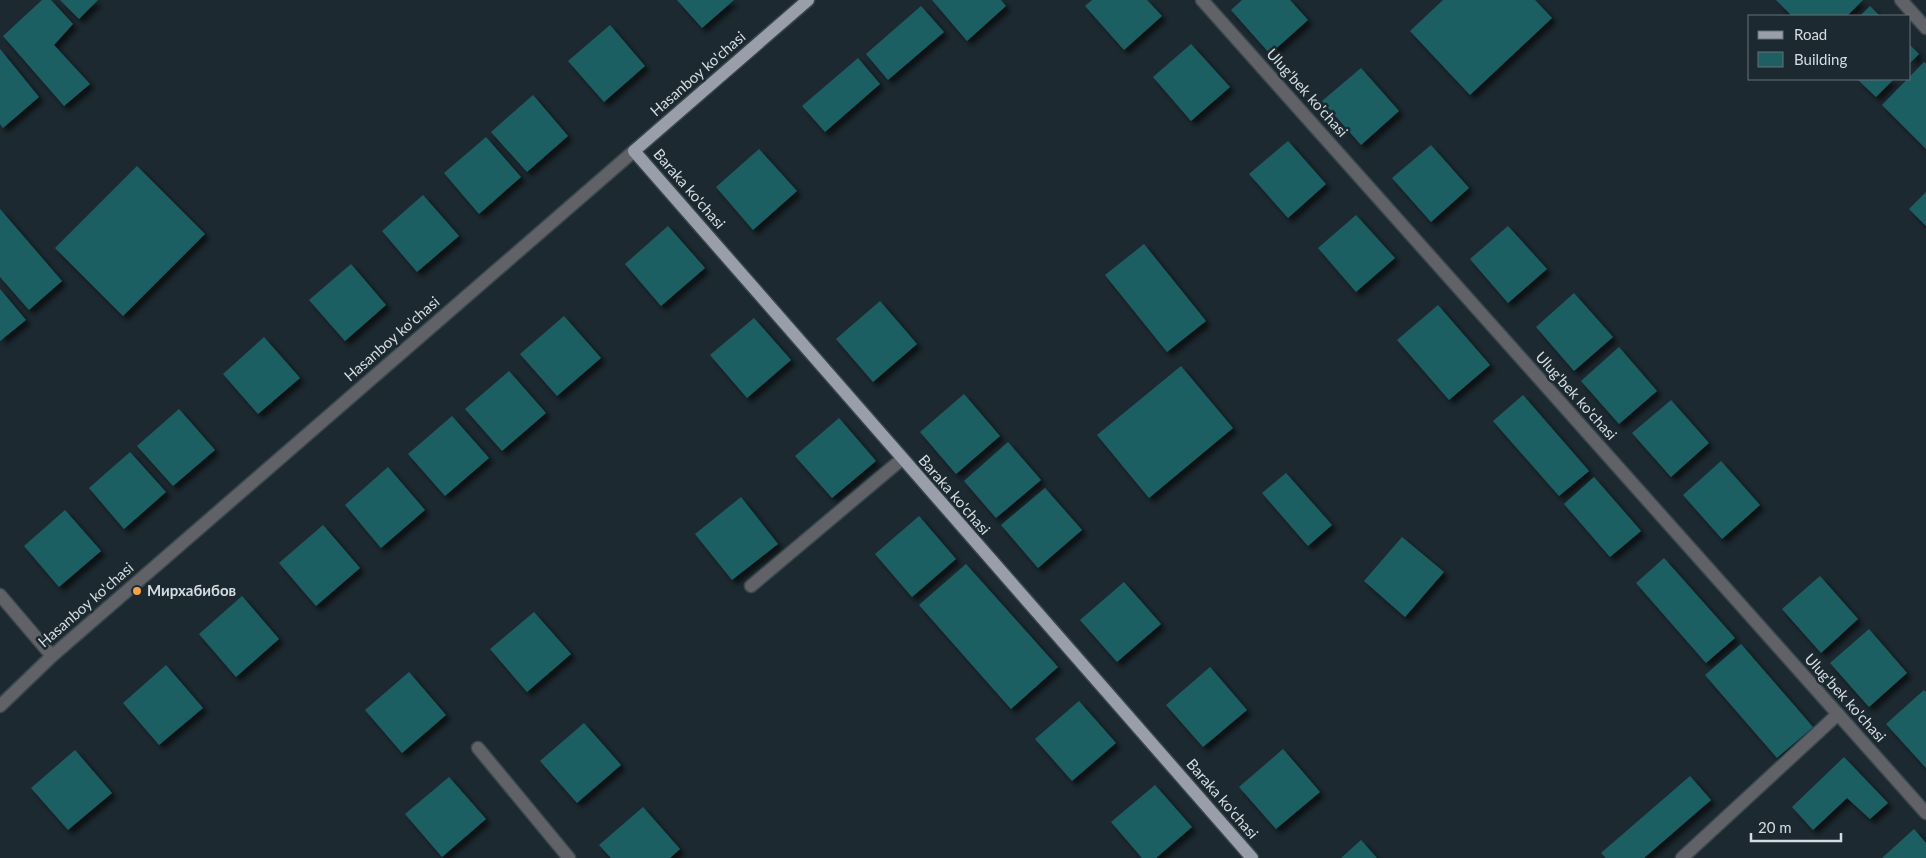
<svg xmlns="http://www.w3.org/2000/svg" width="1926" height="858" viewBox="0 0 1926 858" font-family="Lato,sans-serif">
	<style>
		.building { fill: #1e5f63; filter: url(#shadow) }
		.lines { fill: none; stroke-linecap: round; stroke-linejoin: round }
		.minor-casing { stroke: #39464c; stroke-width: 15 }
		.major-casing { stroke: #39464c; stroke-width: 15 }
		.minor { stroke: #606268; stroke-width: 12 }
		.major { stroke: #999eaa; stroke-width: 12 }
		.poi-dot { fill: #f7a149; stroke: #1c2930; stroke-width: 2 }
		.labels { text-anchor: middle; stroke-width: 5; stroke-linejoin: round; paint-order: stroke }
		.street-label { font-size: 15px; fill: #d4dce1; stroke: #1c2930 }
		.poi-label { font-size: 15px; font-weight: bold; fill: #d4dce1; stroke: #1c2930; text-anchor: start }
	</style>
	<defs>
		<filter id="shadow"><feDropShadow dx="4.5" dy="4.5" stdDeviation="2.5" flood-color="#0009"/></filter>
	</defs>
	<rect width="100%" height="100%" fill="#1c2930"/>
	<g class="building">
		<polygon points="42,0 51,0 73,24 54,45 90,84 64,106 3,36"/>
		<polygon points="60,0 98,0 79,19"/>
		<polygon points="677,0 734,0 702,28"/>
		<polygon points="932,0 1001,0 1006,6 967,41"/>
		<polygon points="1092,0 1147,0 1162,16 1124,50 1085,6"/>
		<polygon points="1242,0 1290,0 1308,20 1270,54 1231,10"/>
		<polygon points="1443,0 1535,0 1552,18 1470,95 1410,31"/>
		<polygon points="1776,0 1863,0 1847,16 1792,16"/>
		<polygon points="921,6 944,32 888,80 866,54"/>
		<polygon points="1870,6 1880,16 1860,16"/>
		<polygon points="610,25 645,66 604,102 568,61"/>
		<polygon points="1191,44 1230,87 1191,121 1153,77"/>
		<polygon points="1910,45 1919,54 1910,63"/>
		<polygon points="0,49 39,97 3,128 0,124"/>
		<polygon points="858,58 880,84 825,132 802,106"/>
		<polygon points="1924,62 1926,64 1926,149 1882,105"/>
		<polygon points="1361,68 1399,111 1361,145 1322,101"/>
		<polygon points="1857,79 1894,79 1876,97"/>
		<polygon points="533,95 568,136 527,172 491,132"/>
		<polygon points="486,137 521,177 479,214 444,173"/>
		<polygon points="1288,141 1326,184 1288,218 1249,174"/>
		<polygon points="1431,145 1469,188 1431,222 1392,178"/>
		<polygon points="759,149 797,191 753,230 716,187"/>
		<polygon points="137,166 205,234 123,316 55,248"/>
		<polygon points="1926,192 1926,226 1909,209"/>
		<polygon points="423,195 459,236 417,272 382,231"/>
		<polygon points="0,209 62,281 29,310 0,277"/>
		<polygon points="1356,215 1395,258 1356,292 1318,248"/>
		<polygon points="668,226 705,268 661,306 625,264"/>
		<polygon points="1508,226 1547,269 1508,303 1470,259"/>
		<polygon points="1144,244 1206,321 1167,352 1105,275"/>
		<polygon points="351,264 386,305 345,341 309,300"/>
		<polygon points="0,289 26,320 0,341"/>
		<polygon points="1574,293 1613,337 1574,371 1536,327"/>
		<polygon points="880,301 917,344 873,382 836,339"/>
		<polygon points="1438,305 1490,365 1449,400 1397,340"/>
		<polygon points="564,316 601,358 557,396 520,354"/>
		<polygon points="754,318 791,360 747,398 710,355"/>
		<polygon points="264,337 300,378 258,414 223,374"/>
		<polygon points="1619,347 1657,391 1619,424 1581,381"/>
		<polygon points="1181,366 1233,428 1149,498 1097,435"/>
		<polygon points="509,371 546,413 502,451 465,409"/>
		<polygon points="964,394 1000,436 956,474 920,432"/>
		<polygon points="1523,395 1589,471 1559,496 1493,421"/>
		<polygon points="1671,400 1709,443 1671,477 1632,433"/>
		<polygon points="179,409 215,450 173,486 137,446"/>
		<polygon points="452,416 489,458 445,496 408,454"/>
		<polygon points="839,418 876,461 832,498 795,456"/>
		<polygon points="1008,442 1041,480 996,518 964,481"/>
		<polygon points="130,452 166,492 124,529 89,488"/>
		<polygon points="1721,461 1760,505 1722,539 1683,495"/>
		<polygon points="388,467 425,510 381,548 345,505"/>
		<polygon points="1286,473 1332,525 1308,546 1262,493"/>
		<polygon points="1594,477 1641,531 1610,557 1564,504"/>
		<polygon points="1045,488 1082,530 1038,568 1001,525"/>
		<polygon points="741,497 778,544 732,580 695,534"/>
		<polygon points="65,510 101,551 59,587 24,546"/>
		<polygon points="919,516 956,559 912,597 875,554"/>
		<polygon points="323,525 360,568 316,606 279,563"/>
		<polygon points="1402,537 1444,572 1405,617 1364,581"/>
		<polygon points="1664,558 1735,638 1706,663 1636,583"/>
		<polygon points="966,564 1058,667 1011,709 919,605"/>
		<polygon points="1820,576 1858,619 1821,653 1782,609"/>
		<polygon points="1124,582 1161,624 1117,662 1080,620"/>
		<polygon points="242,596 279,639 236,677 199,634"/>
		<polygon points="534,612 571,654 527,692 490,649"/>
		<polygon points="1869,629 1907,673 1869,707 1830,663"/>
		<polygon points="1741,644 1813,727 1777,758 1705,675"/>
		<polygon points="166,665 203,708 159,745 123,703"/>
		<polygon points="1210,667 1247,710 1203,747 1166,705"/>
		<polygon points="409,672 446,715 402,753 365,710"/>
		<polygon points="1924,690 1926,692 1926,768 1886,724"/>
		<polygon points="1079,701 1116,743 1072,781 1035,739"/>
		<polygon points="584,723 621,765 577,803 540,761"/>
		<polygon points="1283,749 1320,792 1276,829 1239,787"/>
		<polygon points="75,750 112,793 68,830 31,788"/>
		<polygon points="1844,757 1888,803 1870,819 1847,798 1813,830 1792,807"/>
		<polygon points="1690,776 1711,800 1644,858 1606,858 1601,853"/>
		<polygon points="449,777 486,819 442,857 405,814"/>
		<polygon points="1155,785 1192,827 1156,858 1142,858 1111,822"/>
		<polygon points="643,807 680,849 670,858 611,858 599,845"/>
		<polygon points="1914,829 1926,843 1926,858 1882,858"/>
		<polygon points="1361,840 1377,858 1341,858"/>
	</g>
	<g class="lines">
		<defs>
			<g id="minor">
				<polyline points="1202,0 1926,813"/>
				<polyline points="1901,0 1926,28"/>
				<polyline points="751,586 902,459"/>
				<polyline points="0,595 52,656"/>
				<polyline points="0,706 52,656 634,151"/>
				<polyline points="478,748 569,858"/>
				<polyline points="1682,858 1838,714"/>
			</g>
			<polyline id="major" points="808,0 634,151 1252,858"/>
		</defs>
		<use href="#minor" class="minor-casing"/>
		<use href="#major" class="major-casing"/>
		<use href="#minor" class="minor"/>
		<use href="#major" class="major"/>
	</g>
	<circle class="poi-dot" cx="137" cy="591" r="5"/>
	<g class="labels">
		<g class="street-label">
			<text transform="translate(698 74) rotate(-41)" y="5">Hasanboy ko'chasi</text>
			<text transform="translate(1307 93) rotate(48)" y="5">Ulug'bek ko'chasi</text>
			<text transform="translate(689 189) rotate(49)" y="5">Baraka ko'chasi</text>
			<text transform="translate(392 339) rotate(-41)" y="5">Hasanboy ko'chasi</text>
			<text transform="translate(1576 396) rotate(48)" y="5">Ulug'bek ko'chasi</text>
			<text transform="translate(954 495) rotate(49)" y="5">Baraka ko'chasi</text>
			<text transform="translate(86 605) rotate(-41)" y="5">Hasanboy ko'chasi</text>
			<text transform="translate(1845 698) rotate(48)" y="5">Ulug'bek ko'chasi</text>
			<text transform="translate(1222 799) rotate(49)" y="5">Baraka ko'chasi</text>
		</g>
		<g class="poi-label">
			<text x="147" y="596">Мирхабибов</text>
		</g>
	</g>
	<rect x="1748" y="15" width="162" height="65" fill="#1c2930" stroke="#667177"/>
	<rect x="1758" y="31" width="25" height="8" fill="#999eaa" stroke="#667177"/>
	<text x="1794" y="40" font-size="15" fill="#d4dce1">Road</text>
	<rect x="1758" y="52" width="25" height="15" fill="#1e5f63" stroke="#667177"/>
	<text x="1794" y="65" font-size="15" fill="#d4dce1">Building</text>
	<path d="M1751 833v8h90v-8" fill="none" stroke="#d4dce1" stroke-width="2.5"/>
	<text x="1758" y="833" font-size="15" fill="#d4dce1" stroke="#1c2930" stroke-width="4" paint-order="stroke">20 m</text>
</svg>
